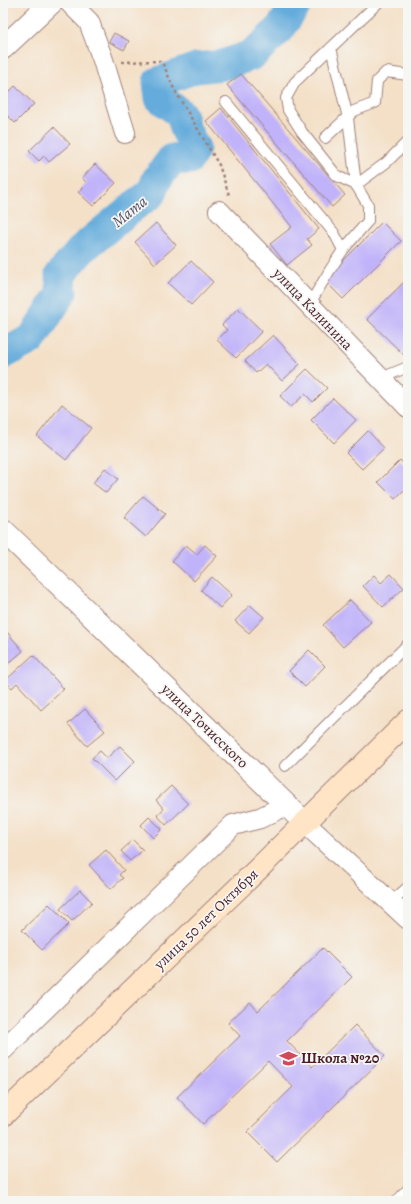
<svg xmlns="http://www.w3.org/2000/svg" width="411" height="1204" viewBox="0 0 411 1204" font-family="Alegreya,serif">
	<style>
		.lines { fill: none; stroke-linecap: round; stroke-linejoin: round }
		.river { stroke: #65acdc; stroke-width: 31 }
		.building { fill: #c1b3f9 }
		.service-casing { stroke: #9f8079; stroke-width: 12 }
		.minor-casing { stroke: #9f8079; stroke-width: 22 }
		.tertiary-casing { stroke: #9f8079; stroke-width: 24 }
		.secondary-casing { stroke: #9f8079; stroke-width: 24 }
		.path { stroke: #9f8079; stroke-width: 2.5; stroke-dasharray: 3 3; stroke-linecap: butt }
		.service { stroke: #fff; stroke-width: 10 }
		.minor { stroke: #fff; stroke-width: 20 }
		.tertiary { stroke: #fff; stroke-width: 22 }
		.secondary { stroke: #ffe4c6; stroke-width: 22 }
		.labels { text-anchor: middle; stroke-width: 3.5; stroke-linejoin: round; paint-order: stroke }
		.street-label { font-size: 15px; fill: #4a1f2b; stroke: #f6f6f2 }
		.poi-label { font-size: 15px; font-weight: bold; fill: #4a1f2b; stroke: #f6f6f2; text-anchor: start }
		.water-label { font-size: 16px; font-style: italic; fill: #535069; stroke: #f6f6f2 }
	</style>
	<rect width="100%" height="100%" fill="#f6f6f2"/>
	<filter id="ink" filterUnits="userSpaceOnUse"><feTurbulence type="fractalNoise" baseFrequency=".025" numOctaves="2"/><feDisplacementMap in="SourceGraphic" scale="8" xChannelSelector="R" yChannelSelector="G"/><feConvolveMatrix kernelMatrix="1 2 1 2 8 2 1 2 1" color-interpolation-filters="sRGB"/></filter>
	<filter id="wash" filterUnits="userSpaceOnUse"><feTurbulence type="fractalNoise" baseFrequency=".012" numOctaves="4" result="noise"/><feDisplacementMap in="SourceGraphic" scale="16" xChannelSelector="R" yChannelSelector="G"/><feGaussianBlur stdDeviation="0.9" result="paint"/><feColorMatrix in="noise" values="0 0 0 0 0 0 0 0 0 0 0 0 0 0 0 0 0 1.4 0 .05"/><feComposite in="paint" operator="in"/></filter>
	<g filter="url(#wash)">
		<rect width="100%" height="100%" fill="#f4e0c7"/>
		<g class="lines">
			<polyline class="river" points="3,354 32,339 62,292 60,275 83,248 135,205 152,193 157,179 172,159 189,159 195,148 185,128 181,114 160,98 158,82 196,68 223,65 252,55 280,29 297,3"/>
		</g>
		<g id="blocks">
			<g class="building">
				<polygon points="114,33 129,41 124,50 109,42"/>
				<polygon points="241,74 345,195 332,207 227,85"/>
				<polygon points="15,86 34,104 15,123 3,111 3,98"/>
				<polygon points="221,108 319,229 307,239 312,245 287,265 270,244 292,227 206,121"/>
				<polygon points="54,127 70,144 49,162 44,156 39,161 29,151"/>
				<polygon points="95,164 116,183 93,206 78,192 87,183 82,178"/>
				<polygon points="382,222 401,241 343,299 324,280"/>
				<polygon points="156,223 176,245 155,264 135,242"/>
				<polygon points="191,261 213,282 191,305 168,283"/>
				<polygon points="408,278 408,359 367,319"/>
				<polygon points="238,308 262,331 236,358 217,340 227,330 222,325"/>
				<polygon points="273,335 300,364 282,381 266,364 256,373 245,361"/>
				<polygon points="307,369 327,388 313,402 305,394 291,407 280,396"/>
				<polygon points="333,398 356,420 334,443 311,420"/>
				<polygon points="62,404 91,428 66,460 37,436"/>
				<polygon points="368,431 384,448 362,469 346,453"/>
				<polygon points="400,460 408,468 408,486 395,499 378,482"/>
				<polygon points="105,468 118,479 106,493 93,483"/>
				<polygon points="143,496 165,514 146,537 124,518"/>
				<polygon points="186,545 197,554 205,545 217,556 194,581 172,561"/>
				<polygon points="391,574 404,588 383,607 363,586 374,575 381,583"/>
				<polygon points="212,577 232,595 220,608 201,590"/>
				<polygon points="350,600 371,622 343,647 323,625"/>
				<polygon points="250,605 264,617 249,633 235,621"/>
				<polygon points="7,632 23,651 3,668 3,635"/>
				<polygon points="309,650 325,666 305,687 289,671"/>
				<polygon points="33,655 64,689 41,710 17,683 12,688 5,681"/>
				<polygon points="85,709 105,731 87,746 68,724"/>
				<polygon points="120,746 135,761 115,781 92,758 100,751 107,758"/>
				<polygon points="171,786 188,804 166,825 157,815 164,809 156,800"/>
				<polygon points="149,817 162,829 153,838 141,825"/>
				<polygon points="133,840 143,850 130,861 121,851"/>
				<polygon points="106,850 124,870 119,875 123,878 111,889 89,865"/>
				<polygon points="80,890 92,902 72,921 60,909"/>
				<polygon points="49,904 69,924 42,950 22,930"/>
				<polygon points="323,948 352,977 287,1041 312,1067 355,1025 385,1056 277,1162 247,1132 293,1087 268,1061 203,1124 177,1097 240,1036 228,1023 250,1002 258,1011"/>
			</g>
		</g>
	</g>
	<g filter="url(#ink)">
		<use href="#blocks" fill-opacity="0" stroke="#9f8079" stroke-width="1"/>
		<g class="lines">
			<defs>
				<g id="service">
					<polyline points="378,3 295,82 286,98 288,110 302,132 337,176 356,185 387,162 408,141"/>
					<polyline points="226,102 334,233 343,250"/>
					<polyline points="325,138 354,111 375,103 377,81 386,72 408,75"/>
					<polyline points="309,305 330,270 343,250 368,221 368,205 356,185 348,118 331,48"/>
					<polyline points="381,378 408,367"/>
					<polyline points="285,766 408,644"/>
					<polyline points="390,903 408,887"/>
					<polyline points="397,1201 408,1189"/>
				</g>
				<g id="minor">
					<polyline points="70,3 89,22 103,60 125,133"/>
					<polyline points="219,211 408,407"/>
					<polyline points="305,823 408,919"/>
					<polyline points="3,1050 233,825 260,818 286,805"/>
				</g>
				<g id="tertiary">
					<polyline points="3,48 51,3"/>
					<polyline points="3,530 305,823"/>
				</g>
				<polyline id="secondary" points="3,1115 257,870 408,721"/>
			</defs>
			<use href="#service" class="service-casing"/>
			<use href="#minor" class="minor-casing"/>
			<use href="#tertiary" class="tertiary-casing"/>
			<use href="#secondary" class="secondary-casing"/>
			<polyline class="path" points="122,62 160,61 164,66 174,89 219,165 229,195"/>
			<use href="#service" class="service"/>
			<use href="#minor" class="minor"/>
			<use href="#tertiary" class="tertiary"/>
			<use href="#secondary" class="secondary"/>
		</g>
	</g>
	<defs>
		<symbol id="school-bare" viewBox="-9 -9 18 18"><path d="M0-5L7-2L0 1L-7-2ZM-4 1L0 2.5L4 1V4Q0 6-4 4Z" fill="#d1495b" stroke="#f6f6f2" stroke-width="2.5" paint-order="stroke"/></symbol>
	</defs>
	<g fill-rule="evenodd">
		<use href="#school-bare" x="276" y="1046" width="25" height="25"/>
	</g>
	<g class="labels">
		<g class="street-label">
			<text transform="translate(313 309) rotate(46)" y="5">улица Калинина</text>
			<text transform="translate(205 726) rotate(44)" y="5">улица Точисского</text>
			<text transform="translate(206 919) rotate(-44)" y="5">улица 50 лет Октября</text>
		</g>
		<g class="poi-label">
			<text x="301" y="1063">Школа №20</text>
		</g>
		<g class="water-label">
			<text transform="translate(129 211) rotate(-39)" y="6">Мата</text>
		</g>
	</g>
	<rect width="411" height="1204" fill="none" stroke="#f6f6f2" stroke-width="16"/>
</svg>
